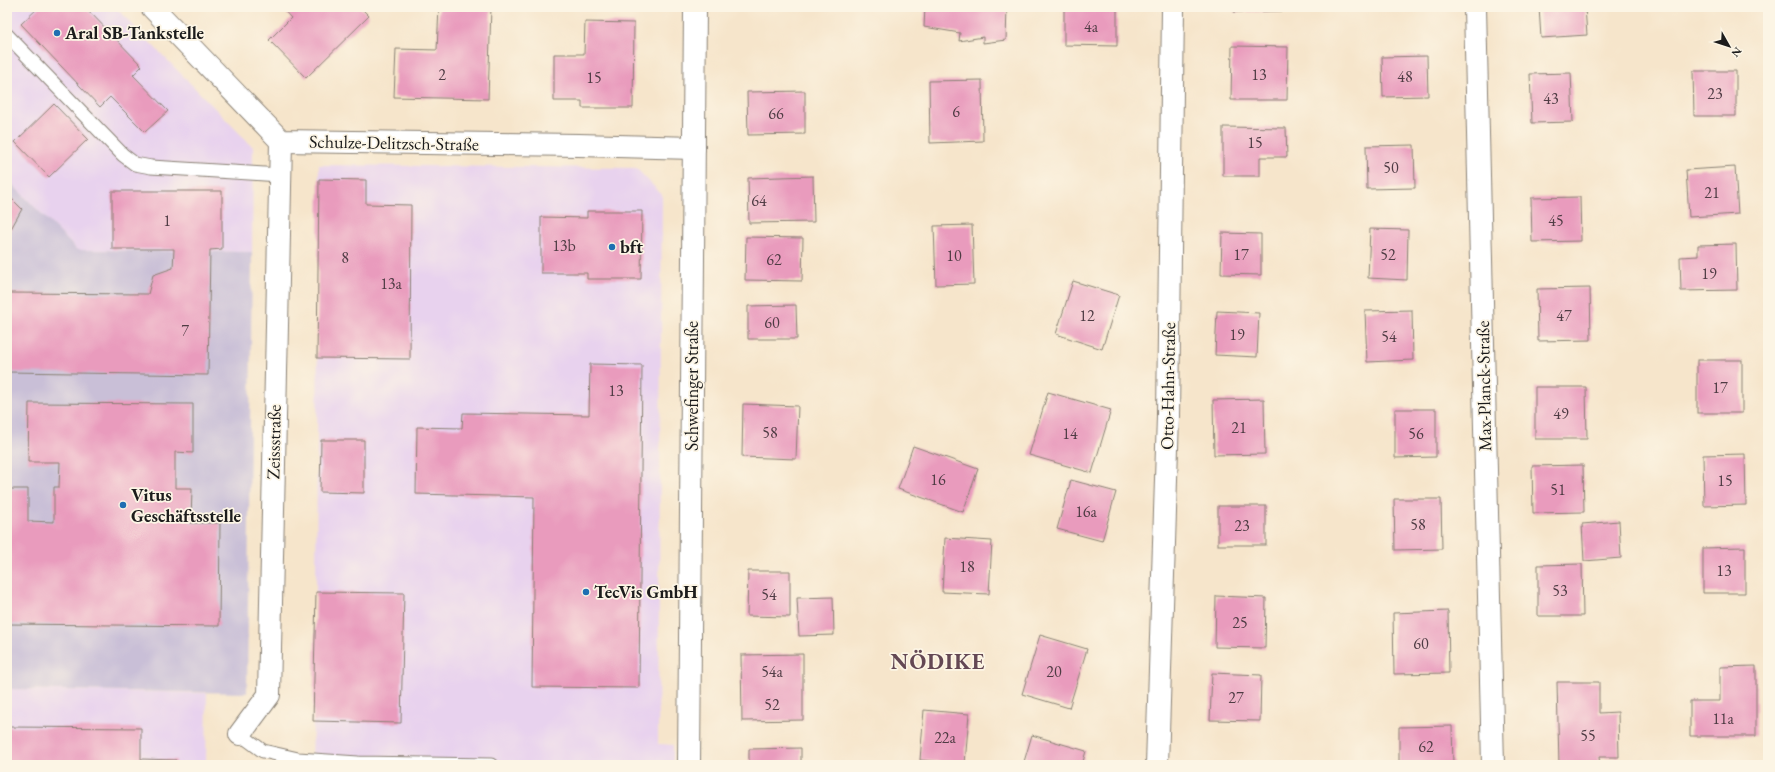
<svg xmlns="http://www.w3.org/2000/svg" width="1775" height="772" viewBox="0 0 1775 772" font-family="'EB Garamond',serif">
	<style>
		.built { fill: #e8d2ee }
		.industrial { fill: #c9bfd7 }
		.building { fill: #e99bbd }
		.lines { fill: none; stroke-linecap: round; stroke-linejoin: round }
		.service-casing { stroke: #898074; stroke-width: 15 }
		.minor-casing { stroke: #898074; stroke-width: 24 }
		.tertiary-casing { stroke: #898074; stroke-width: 24 }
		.service { stroke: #fff; stroke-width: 13 }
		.minor { stroke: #fff; stroke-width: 22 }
		.tertiary { stroke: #fff; stroke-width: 22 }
		.poi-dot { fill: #1f6fb2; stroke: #fcf5e5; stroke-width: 1.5 }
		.labels { text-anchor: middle; stroke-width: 3.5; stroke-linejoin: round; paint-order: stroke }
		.number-label { font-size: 16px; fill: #4f3c44 }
		.poi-label { font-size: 18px; font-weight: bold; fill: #1c1c1c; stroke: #fcf5e5; text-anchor: start }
		.street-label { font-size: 18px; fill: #1c1c1c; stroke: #fcf5e5 }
		.district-label { font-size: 22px; font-weight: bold; letter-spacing: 1px; fill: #644854; stroke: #fcf5e5 }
	</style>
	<rect width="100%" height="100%" fill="#fcf5e5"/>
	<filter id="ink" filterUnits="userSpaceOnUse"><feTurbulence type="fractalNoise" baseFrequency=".025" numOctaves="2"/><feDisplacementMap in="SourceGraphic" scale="8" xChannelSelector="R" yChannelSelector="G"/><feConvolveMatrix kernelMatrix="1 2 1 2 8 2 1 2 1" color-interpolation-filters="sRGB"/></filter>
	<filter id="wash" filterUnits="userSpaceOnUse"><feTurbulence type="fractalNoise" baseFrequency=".012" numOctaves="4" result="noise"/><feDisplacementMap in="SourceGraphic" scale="16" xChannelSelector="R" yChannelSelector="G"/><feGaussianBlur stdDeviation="0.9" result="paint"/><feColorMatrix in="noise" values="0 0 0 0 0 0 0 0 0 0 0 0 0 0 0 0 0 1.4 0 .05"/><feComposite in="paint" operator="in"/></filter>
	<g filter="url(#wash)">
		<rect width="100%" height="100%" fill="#f6e5cb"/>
		<g class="built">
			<polygon points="7,7 115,7 253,147 252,252 77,250 7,179"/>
			<polygon points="319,165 636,168 662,195 658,744 673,745 673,765 312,765 316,592"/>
			<polygon points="7,689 207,693 206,765 7,765"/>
		</g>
		<polygon class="industrial" points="7,179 77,250 252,252 247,693 7,689"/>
		<g id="blocks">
			<g class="building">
				<polygon points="39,7 85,7 142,66 133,75 168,111 145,132 110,97 100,107 21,24"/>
				<polygon points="281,7 360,7 369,16 306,78 269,40 291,18"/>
				<polygon points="439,7 491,7 488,99 394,97 396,49 437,50"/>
				<polygon points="925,7 1007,7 1006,40 983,43 983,37 959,41 960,33 924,27"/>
				<polygon points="1064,7 1117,7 1117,46 1064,45"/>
				<polygon points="1234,7 1286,7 1286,11 1234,12"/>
				<polygon points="1539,7 1585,7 1587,35 1541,38"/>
				<polygon points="585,22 634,23 633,108 582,108 582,101 554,101 554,54 584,54"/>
				<polygon points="1232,46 1288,47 1287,100 1231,100"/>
				<polygon points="1427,56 1428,96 1383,97 1382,57"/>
				<polygon points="1693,71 1736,71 1736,116 1694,116"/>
				<polygon points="1571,73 1573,122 1532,123 1530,74"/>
				<polygon points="982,80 983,141 930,143 929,81"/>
				<polygon points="805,91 805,134 748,135 747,92"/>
				<polygon points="54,104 88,139 49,177 15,142"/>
				<polygon points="1223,127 1286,128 1287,157 1260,157 1260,176 1223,176"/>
				<polygon points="1414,145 1415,188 1367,189 1366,146"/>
				<polygon points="1735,167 1738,214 1689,217 1686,170"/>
				<polygon points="813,176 814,222 749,223 748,178"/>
				<polygon points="319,179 366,180 366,204 411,205 410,359 317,358"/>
				<polygon points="112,191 222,191 222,249 210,250 208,375 7,372 7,293 148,294 153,275 173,268 174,249 112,249"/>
				<polygon points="7,194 22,209 7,236"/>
				<polygon points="1580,197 1581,241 1532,242 1531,198"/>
				<polygon points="587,211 642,211 641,279 587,279 587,273 541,273 541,217 587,218"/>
				<polygon points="972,225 974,284 936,285 934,226"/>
				<polygon points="1370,229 1408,230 1407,280 1368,278"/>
				<polygon points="1222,233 1261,234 1261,275 1221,274"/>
				<polygon points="746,237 803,238 802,281 745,280"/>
				<polygon points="1736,244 1737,290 1681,291 1680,257 1698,256 1698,245"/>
				<polygon points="1073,281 1119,295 1102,349 1056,334"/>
				<polygon points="1590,288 1591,340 1538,341 1537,289"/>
				<polygon points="796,305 797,339 748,339 748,306"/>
				<polygon points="1412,310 1413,360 1367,362 1365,311"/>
				<polygon points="1217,311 1259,313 1257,357 1215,355"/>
				<rect x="1697" y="360" width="45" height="53"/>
				<polygon points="590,364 642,365 639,688 532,687 534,497 416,494 417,427 462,428 463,413 589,415"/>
				<polygon points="1535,387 1586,387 1587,439 1535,439"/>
				<polygon points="1048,392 1111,410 1092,473 1029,455"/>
				<polygon points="1264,399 1265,454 1214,455 1213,400"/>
				<polygon points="29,403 193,404 193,453 175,452 175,488 192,488 191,523 220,523 219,626 7,624 7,489 28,489 28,521 54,522 54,487 59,487 60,462 28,462"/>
				<polygon points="743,404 798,406 796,459 742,457"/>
				<polygon points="1395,409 1436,409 1436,457 1395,458"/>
				<polygon points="321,440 364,440 364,493 320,492"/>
				<polygon points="913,446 978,469 963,512 898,489"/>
				<polygon points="1745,454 1746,505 1704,506 1703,455"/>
				<polygon points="1583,465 1584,512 1533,513 1532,466"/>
				<polygon points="1071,480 1116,492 1102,541 1057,529"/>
				<polygon points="1394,499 1441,499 1442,549 1395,550"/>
				<rect x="1218" y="506" width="48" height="39"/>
				<polygon points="1619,521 1621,558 1584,561 1582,524"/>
				<polygon points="945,538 992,541 989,594 942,592"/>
				<polygon points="1745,547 1745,593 1703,593 1703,548"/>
				<polygon points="1582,564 1583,616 1538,616 1538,565"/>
				<polygon points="748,571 790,571 790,617 747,616"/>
				<polygon points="316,592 404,593 401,723 313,721"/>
				<polygon points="1216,596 1266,598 1265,648 1215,647"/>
				<polygon points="833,597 834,635 799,636 797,598"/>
				<polygon points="1448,611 1449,673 1394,674 1393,613"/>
				<polygon points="1040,635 1087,649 1069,708 1022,694"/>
				<polygon points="803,654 803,720 742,721 741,655"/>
				<polygon points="1756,666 1756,736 1690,736 1690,701 1720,701 1720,667"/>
				<polygon points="1212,673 1261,675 1260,721 1210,720"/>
				<polygon points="1557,682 1599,682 1599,713 1618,712 1619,757 1599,757 1600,765 1559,765"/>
				<polygon points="924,710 969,714 965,764 920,760"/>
				<polygon points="1452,726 1453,765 1399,765 1399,727"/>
				<polygon points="7,727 141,728 141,759 176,760 176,765 7,765"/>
				<polygon points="1032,735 1086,751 1082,765 1023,765"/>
				<polygon points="801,748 801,765 749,765 749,749"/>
			</g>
		</g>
	</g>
	<g filter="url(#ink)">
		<use href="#blocks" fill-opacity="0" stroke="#898074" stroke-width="1"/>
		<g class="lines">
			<defs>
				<g id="service">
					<polyline points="7,35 123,155 135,164 151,167 280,175"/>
					<polyline points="240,734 263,751 298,759 358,763 491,765"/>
				</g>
				<g id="minor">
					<polyline points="152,7 281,141 579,145 694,148"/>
					<polyline points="1475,7 1493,765"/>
					<polyline points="240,734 269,695 281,141"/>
					<polyline points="1157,765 1168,416 1173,7"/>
				</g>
				<polyline id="tertiary" points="689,765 695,7"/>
			</defs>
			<use href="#service" class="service-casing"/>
			<use href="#minor" class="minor-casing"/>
			<use href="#tertiary" class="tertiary-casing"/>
			<use href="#service" class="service"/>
			<use href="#minor" class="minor"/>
			<use href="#tertiary" class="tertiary"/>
		</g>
	</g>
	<g class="poi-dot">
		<circle cx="57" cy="33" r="4"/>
		<circle cx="612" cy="247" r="4"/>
		<circle cx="123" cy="505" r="4"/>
		<circle cx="586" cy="592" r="4"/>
	</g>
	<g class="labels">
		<g class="number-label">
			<text x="1091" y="32">4a</text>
			<text x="442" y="80">2</text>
			<text x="1259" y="80">13</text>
			<text x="1405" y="82">48</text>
			<text x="594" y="83">15</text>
			<text x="1715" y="99">23</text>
			<text x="1551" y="104">43</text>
			<text x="956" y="117">6</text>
			<text x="776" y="119">66</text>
			<text x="1255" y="148">15</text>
			<text x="1391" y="173">50</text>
			<text x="1712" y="198">21</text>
			<text x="759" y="206">64</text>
			<text x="167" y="226">1</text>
			<text x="1556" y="226">45</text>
			<text x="564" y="251">13b</text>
			<text x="1241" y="260">17</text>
			<text x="1388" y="260">52</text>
			<text x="954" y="261">10</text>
			<text x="345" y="263">8</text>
			<text x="774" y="265">62</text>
			<text x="1709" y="279">19</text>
			<text x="391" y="289">13a</text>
			<text x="1087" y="321">12</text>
			<text x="1564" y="321">47</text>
			<text x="772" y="328">60</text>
			<text x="185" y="336">7</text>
			<text x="1237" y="340">19</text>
			<text x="1389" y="342">54</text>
			<text x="1720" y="393">17</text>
			<text x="616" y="396">13</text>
			<text x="1561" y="419">49</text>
			<text x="1239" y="433">21</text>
			<text x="770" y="438">58</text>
			<text x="1070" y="439">14</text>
			<text x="1416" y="439">56</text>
			<text x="938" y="485">16</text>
			<text x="1725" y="486">15</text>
			<text x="1558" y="495">51</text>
			<text x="1086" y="517">16a</text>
			<text x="1418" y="530">58</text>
			<text x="1242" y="531">23</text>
			<text x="967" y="572">18</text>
			<text x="1724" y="576">13</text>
			<text x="1560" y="596">53</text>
			<text x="769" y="600">54</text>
			<text x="1240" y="628">25</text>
			<text x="1421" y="649">60</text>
			<text x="772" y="677">54a</text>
			<text x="1054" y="677">20</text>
			<text x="1236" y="703">27</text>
			<text x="772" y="710">52</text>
			<text x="1723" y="724">11a</text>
			<text x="1588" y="741">55</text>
			<text x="945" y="743">22a</text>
			<text x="1426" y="752">62</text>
		</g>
		<g class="poi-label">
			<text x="65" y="39">Aral SB-Tankstelle</text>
			<text x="620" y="253">bft</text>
			<text x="131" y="501">Vitus<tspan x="131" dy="21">Geschäftsstelle</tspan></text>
			<text x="594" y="598">TecVis GmbH</text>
		</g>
		<g class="street-label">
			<text transform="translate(394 143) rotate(1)" y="6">Schulze-Delitzsch-Straße</text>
			<text transform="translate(692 386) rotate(-90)" y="6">Schwefinger Straße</text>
			<text transform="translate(1168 386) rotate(-89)" y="6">Otto-Hahn-Straße</text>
			<text transform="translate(1484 386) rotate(-91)" y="6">Max-Planck-Straße</text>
			<text transform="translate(274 442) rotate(-89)" y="6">Zeissstraße</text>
		</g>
		<g class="district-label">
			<text x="938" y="669">NÖDIKE</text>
		</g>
	</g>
	<rect width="1775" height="772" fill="none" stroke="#fcf5e5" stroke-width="24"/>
	<g transform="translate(1729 46) rotate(129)" stroke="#fcf5e5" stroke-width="3" paint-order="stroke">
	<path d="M0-3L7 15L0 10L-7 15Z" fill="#1c1c1c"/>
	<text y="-6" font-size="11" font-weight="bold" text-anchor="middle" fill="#1c1c1c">N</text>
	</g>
</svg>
